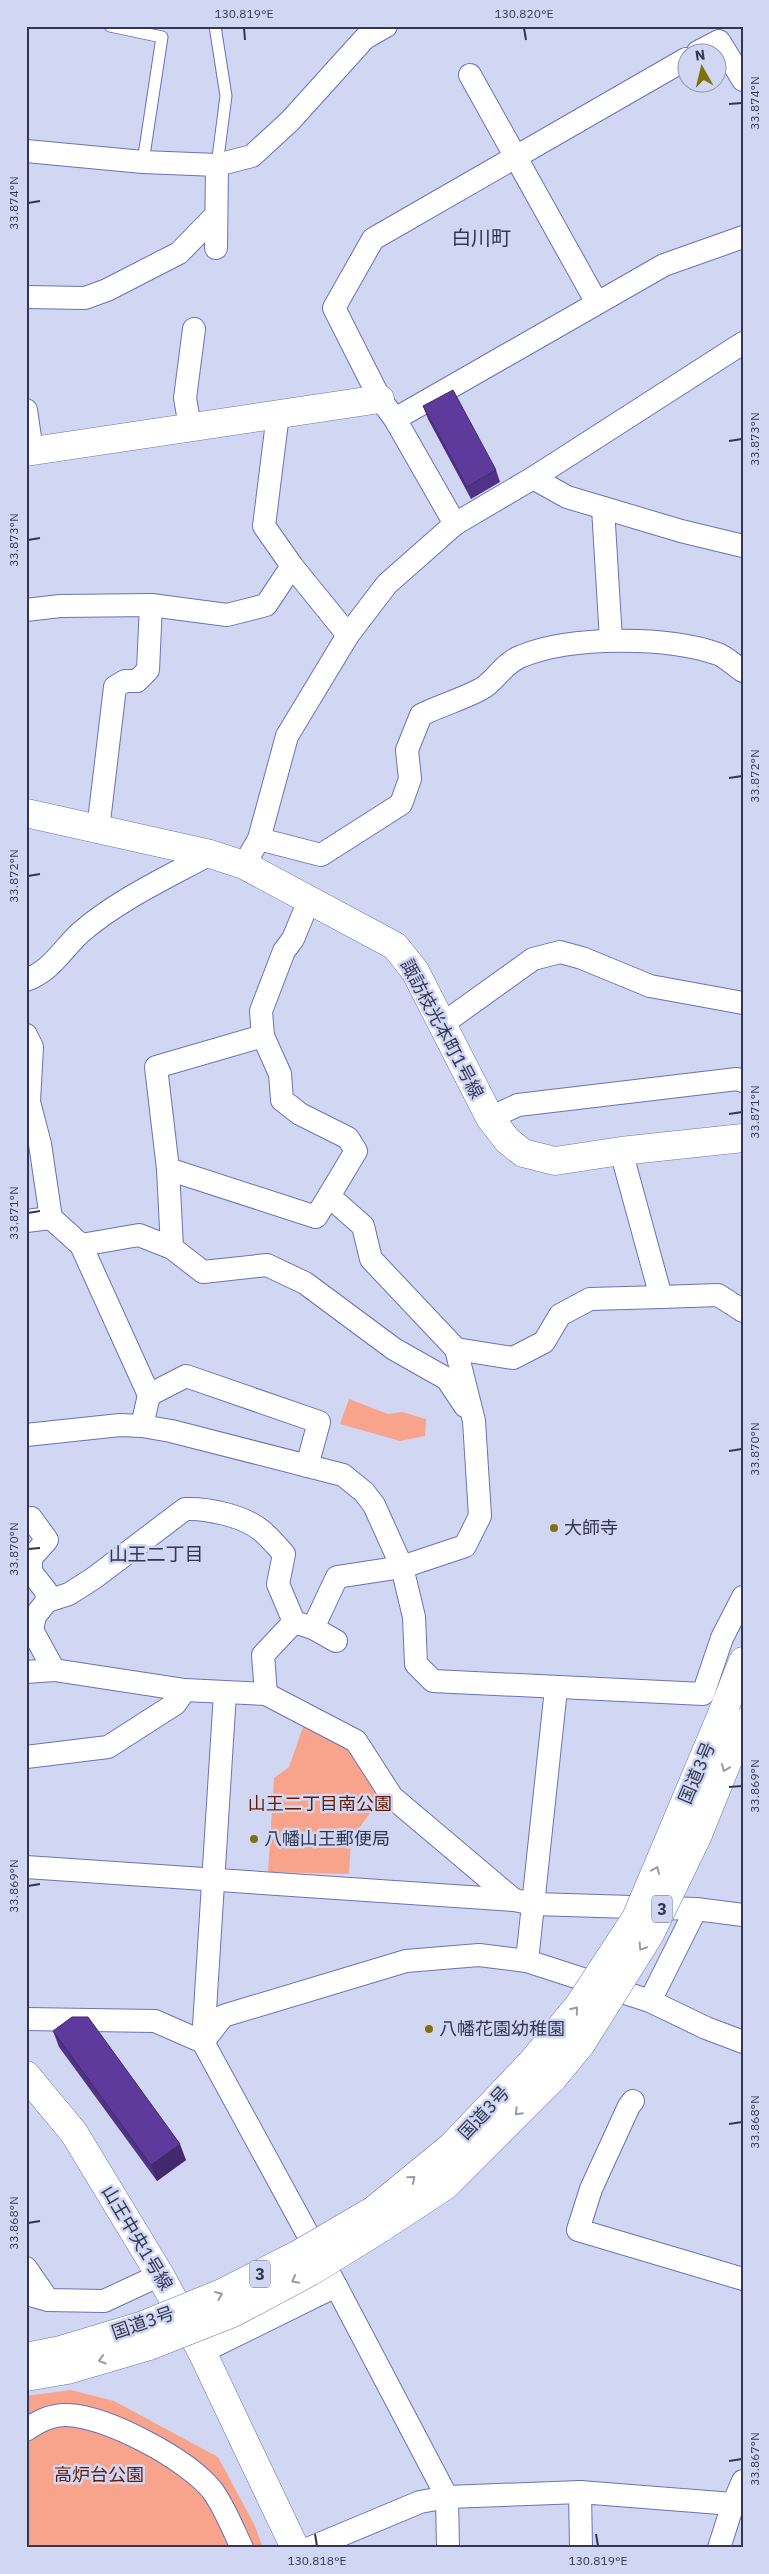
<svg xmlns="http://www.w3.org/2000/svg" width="769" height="2574" viewBox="0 0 769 2574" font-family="'IBM Plex Sans','Noto Sans JP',sans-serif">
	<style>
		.green { fill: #f8a48c }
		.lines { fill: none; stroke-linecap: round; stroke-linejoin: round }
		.lane-casing { stroke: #6a73b3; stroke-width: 13 }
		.street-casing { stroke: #6a73b3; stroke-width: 24 }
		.secondary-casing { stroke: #6a73b3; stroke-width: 29 }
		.highway-casing { stroke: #6a73b3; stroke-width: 29 }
		.lane { stroke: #fff; stroke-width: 11 }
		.street { stroke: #fff; stroke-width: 22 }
		.secondary { stroke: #fff; stroke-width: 28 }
		.highway { stroke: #fff; stroke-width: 28 }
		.highway-bridge-casing { stroke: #6a73b3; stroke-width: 29; stroke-linecap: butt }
		.highway-bridge { stroke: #fff; stroke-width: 28 }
		.wall { fill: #513286 }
		.shaded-wall { fill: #42296d }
		.building { fill: #5e3a9c; stroke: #42296d }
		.oneway { stroke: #989aa8 }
		.ticks { fill: none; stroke: #323652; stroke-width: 2 }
		.poi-dot { fill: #826f0d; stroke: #d1d7f3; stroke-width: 2 }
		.labels { text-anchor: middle; stroke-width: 5; stroke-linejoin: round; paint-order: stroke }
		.shield { fill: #d1d7f3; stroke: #626682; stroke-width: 1 }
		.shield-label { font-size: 16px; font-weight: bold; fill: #323652 }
		.street-label { font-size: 18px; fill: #323652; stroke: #d1d7f3 }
		.poi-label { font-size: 18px; fill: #323652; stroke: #d1d7f3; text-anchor: start }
		.park-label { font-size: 18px; fill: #641a03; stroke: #d1d7f3 }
		.neighbourhood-label { font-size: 19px; fill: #323652; stroke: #d1d7f3 }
		.quarter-label { font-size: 20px; fill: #323652; stroke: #d1d7f3 }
		.neatline { fill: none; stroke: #323652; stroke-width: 2 }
		.ticks-label { font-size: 12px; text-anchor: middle; fill: #323652 }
	</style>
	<rect width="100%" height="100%" fill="#d1d7f3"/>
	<g class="green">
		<polygon points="349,1399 388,1414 402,1412 426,1419 425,1436 400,1441 340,1424"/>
		<polygon points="303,1727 346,1748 382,1797 351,1839 349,1874 268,1872 274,1778 289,1767"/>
		<polygon points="71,2390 114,2401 218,2457 255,2526 263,2548 26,2548 26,2396"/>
	</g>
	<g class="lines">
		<defs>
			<g id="lane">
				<polyline points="110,26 162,37 143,162"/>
				<polyline points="215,26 226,96 217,165"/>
			</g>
			<g id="street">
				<polyline points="698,52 719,41 743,80"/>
				<polyline points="470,75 597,303"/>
				<polyline points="26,151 143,162 217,165 252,156 290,121 365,38 386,26"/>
				<polyline points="216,248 217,165"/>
				<polyline points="26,297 85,298 107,290 179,253 215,216"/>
				<polyline points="26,410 32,451"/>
				<polyline points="278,414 264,526 292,566 348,635"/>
				<polyline points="395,419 664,265 743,237"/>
				<polyline points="190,427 185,398 194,329"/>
				<polyline points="533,478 743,343"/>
				<polyline points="603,508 611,640"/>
				<polyline points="455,524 395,419 380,399 334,308 373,239 686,59"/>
				<polyline points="26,610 60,606 151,605 227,615 266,605 292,566"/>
				<polyline points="98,830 115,687 125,681 137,681 148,670 151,605"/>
				<path d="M259 839 321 855 401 804 410 779 407 750 421 715C441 705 463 699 481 689 495 682 503 663 522 656 571 636 667 636 718 654 726 657 735 666 743 671"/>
				<polyline points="244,865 259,839 287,736 348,635 387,584 455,524 533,478 567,497 681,531 743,546"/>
				<path d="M26 980C51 971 61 951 80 933 118 900 166 878 210 854"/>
				<polyline points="441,1025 533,959 560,952 582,958 650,986 743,1003"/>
				<polyline points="26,1035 32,1047 29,1102 40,1144 51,1218 81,1245 149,1395 142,1426"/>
				<polyline points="490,1118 518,1105 737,1079 743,1081"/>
				<polyline points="168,1169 316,1217 329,1196"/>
				<polyline points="26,1221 51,1218"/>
				<polyline points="81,1245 139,1235 172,1248 203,1272 267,1265 305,1283 394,1349 447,1379 465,1406"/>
				<polyline points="172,1248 168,1169 156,1067 263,1036"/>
				<polyline points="661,1297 718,1295 743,1311"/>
				<polyline points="456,1349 513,1358 544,1342 560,1315 590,1299 661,1297 621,1151"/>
				<polyline points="149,1395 186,1376 319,1422 307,1466"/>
				<polyline points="26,1435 120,1425 142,1426 171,1431 343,1475 364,1492 374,1505 402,1567 414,1617 416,1664 433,1681 703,1694 722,1638 743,1597"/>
				<polyline points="26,1519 31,1518 47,1540 31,1558 31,1572 46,1591 47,1601 35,1616 32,1630 54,1670"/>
				<path d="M47 1601 69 1594 94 1578 185 1509C208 1508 244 1516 262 1531 270 1538 277 1546 284 1554L278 1584 294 1622"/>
				<polyline points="313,1628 336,1641"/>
				<polyline points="26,1672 54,1670 185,1690 266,1694 356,1741 392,1797 514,1900"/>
				<polyline points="225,1693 203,2042 336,2286"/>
				<polyline points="266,1694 263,1655 294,1622 313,1628 337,1577 402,1567 465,1546 480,1516 474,1421 456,1349 371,1259 363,1226 329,1196 356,1151 348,1138 300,1114 282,1100 280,1074 263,1036 261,1011 284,951 293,939 310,898"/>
				<polyline points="26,1757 108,1747 175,1704 185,1690"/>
				<polyline points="26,1867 514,1900 534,1904 696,1909 743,1915"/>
				<polyline points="527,1961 556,1689"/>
				<polyline points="650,2001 696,1909"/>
				<polyline points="26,2019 155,2021 203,2042"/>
				<polyline points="203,2042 223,2016 406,1961 479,1955 527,1961 650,2001 706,2028 743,2042"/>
				<polyline points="633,2101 629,2106 591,2189 578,2230 743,2279"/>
				<polyline points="26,2268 48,2300"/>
				<polyline points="26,2294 48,2300 104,2301 160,2275"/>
				<polyline points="202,2352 336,2286 447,2497 448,2548"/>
				<path d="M26 2430C39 2421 52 2414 68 2415 108 2417 187 2459 212 2490 224 2506 233 2529 242 2548"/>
				<polyline points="580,2492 581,2548"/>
				<polyline points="310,2548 420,2502 447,2497 580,2492 733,2504"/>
				<polyline points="719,2548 733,2504 743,2481"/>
			</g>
			<g id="secondary">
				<polyline points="26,452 380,399"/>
				<polyline points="26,813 210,854 244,865 395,946 415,971 490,1118 507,1140 523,1153 555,1161 621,1151 743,1138"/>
				<polyline points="26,2075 74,2133 160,2275 202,2352 295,2548"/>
			</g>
			<g id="highway">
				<polyline points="722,1714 743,1661"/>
				<polyline points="374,2210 452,2146 533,2061"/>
				<polyline points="381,2228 445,2186 553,2078"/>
				<polyline points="26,2357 61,2350 141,2326"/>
				<polyline points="26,2377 67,2370 149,2346"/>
			</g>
		</defs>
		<use href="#lane" class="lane-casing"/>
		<use href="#street" class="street-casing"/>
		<use href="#secondary" class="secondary-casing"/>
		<use href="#highway" class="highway-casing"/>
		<use href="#lane" class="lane"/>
		<use href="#street" class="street"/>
		<use href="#secondary" class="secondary"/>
		<use href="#highway" class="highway"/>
		<defs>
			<g id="highway-bridge">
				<polyline points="533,2061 579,2005 636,1918 722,1714"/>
				<polyline points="553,2078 581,2044 650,1934 697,1837 743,1723"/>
				<polyline points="141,2326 222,2293 297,2255 374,2210"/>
				<polyline points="149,2346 233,2313 310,2272 381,2228"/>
			</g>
		</defs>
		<use href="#highway-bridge" class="highway-bridge-casing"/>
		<use href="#highway-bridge" class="highway-bridge"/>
	</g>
	<g class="wall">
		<polygon points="423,406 496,470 500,482 471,499 428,419"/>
		<polygon points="53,2031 186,2160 157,2181 59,2047"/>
	</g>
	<polygon class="shaded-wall" points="180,2144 186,2160 157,2181 151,2165"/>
	<g class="building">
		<polygon points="453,390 496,470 467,487 423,406"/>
		<polygon points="72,2017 88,2017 180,2144 151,2165 53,2031"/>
	</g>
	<defs><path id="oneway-chevron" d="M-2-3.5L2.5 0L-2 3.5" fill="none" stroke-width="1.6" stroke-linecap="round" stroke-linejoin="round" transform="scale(1.25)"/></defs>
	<g class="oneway">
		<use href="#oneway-chevron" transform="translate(725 1768) rotate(112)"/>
		<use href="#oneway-chevron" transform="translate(656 1870) rotate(-67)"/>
		<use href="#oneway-chevron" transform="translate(642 1947) rotate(122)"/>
		<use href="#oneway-chevron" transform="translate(575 2010) rotate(-51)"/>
		<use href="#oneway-chevron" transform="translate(518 2112) rotate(135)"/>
		<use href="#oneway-chevron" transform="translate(412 2179) rotate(-39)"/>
		<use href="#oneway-chevron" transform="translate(295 2280) rotate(152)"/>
		<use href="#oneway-chevron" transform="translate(219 2295) rotate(-23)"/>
		<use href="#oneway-chevron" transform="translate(102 2360) rotate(163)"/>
	</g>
	<path class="ticks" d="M244 28 245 40M524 28 526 40M729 104 742 103M28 203 40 201M729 441 742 439M28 540 40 538M729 778 742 776M28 876 40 874M729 1114 742 1112M28 1213 40 1211M729 1451 742 1449M28 1549 40 1548M729 1787 742 1786M28 1886 40 1884M729 2124 742 2122M28 2223 40 2221M729 2461 742 2459M315 2534 317 2546M596 2534 598 2546"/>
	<g class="poi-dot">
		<circle cx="554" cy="1528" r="5"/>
		<circle cx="254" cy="1839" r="5"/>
		<circle cx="429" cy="2029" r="5"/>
	</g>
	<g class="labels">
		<g class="shield">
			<rect x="652" y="1895.5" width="20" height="27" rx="4"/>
			<rect x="250" y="2260.5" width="20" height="27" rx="4"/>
		</g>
		<g class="shield-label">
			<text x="662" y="1915">3</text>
			<text x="260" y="2280">3</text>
		</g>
		<g class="street-label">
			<text transform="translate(442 1029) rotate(62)" y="6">諏訪枝光本町1号線</text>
			<text transform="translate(697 1773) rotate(-67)" y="6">国道3号</text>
			<text transform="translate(484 2113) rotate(-47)" y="6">国道3号</text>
			<text transform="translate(137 2238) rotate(59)" y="6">山王中央1号線</text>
			<text transform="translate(143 2323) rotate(-19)" y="6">国道3号</text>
		</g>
		<g class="poi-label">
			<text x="564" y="1534">大師寺</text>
			<text x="264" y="1845">八幡山王郵便局</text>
			<text x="439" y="2035">八幡花園幼稚園</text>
		</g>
		<g class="park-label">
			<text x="320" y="1810">山王二丁目南公園</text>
			<text x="99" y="2481">高炉台公園</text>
		</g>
		<g class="neighbourhood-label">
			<text x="156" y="1561">山王二丁目</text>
		</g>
		<g class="quarter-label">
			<text x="481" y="245">白川町</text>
		</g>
	</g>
	<rect width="769" height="2574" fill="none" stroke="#d1d7f3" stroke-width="55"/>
	<g transform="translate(702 68) rotate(352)"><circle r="24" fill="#d1d7f3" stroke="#9197b3"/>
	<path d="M0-4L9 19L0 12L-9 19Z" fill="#826f0d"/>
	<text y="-8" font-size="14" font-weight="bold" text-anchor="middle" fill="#323652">N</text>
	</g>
	<rect x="28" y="28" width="714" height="2518" class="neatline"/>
	<g class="ticks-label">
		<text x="244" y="18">130.819°E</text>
		<text x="524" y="18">130.820°E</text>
		<text transform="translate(755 103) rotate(-90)" y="4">33.874°N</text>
		<text transform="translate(14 203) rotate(-90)" y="4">33.874°N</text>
		<text transform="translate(755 439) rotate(-90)" y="4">33.873°N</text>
		<text transform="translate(14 540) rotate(-90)" y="4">33.873°N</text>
		<text transform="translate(755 776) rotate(-90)" y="4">33.872°N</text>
		<text transform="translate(14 876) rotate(-90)" y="4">33.872°N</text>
		<text transform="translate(755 1112) rotate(-90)" y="4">33.871°N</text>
		<text transform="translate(14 1213) rotate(-90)" y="4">33.871°N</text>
		<text transform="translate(755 1449) rotate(-90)" y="4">33.870°N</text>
		<text transform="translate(14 1549) rotate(-90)" y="4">33.870°N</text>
		<text transform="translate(755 1786) rotate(-90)" y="4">33.869°N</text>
		<text transform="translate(14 1886) rotate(-90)" y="4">33.869°N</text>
		<text transform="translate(755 2122) rotate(-90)" y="4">33.868°N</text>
		<text transform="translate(14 2223) rotate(-90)" y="4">33.868°N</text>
		<text transform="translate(755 2459) rotate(-90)" y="4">33.867°N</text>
		<text x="317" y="2565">130.818°E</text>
		<text x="598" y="2565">130.819°E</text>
	</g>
</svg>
